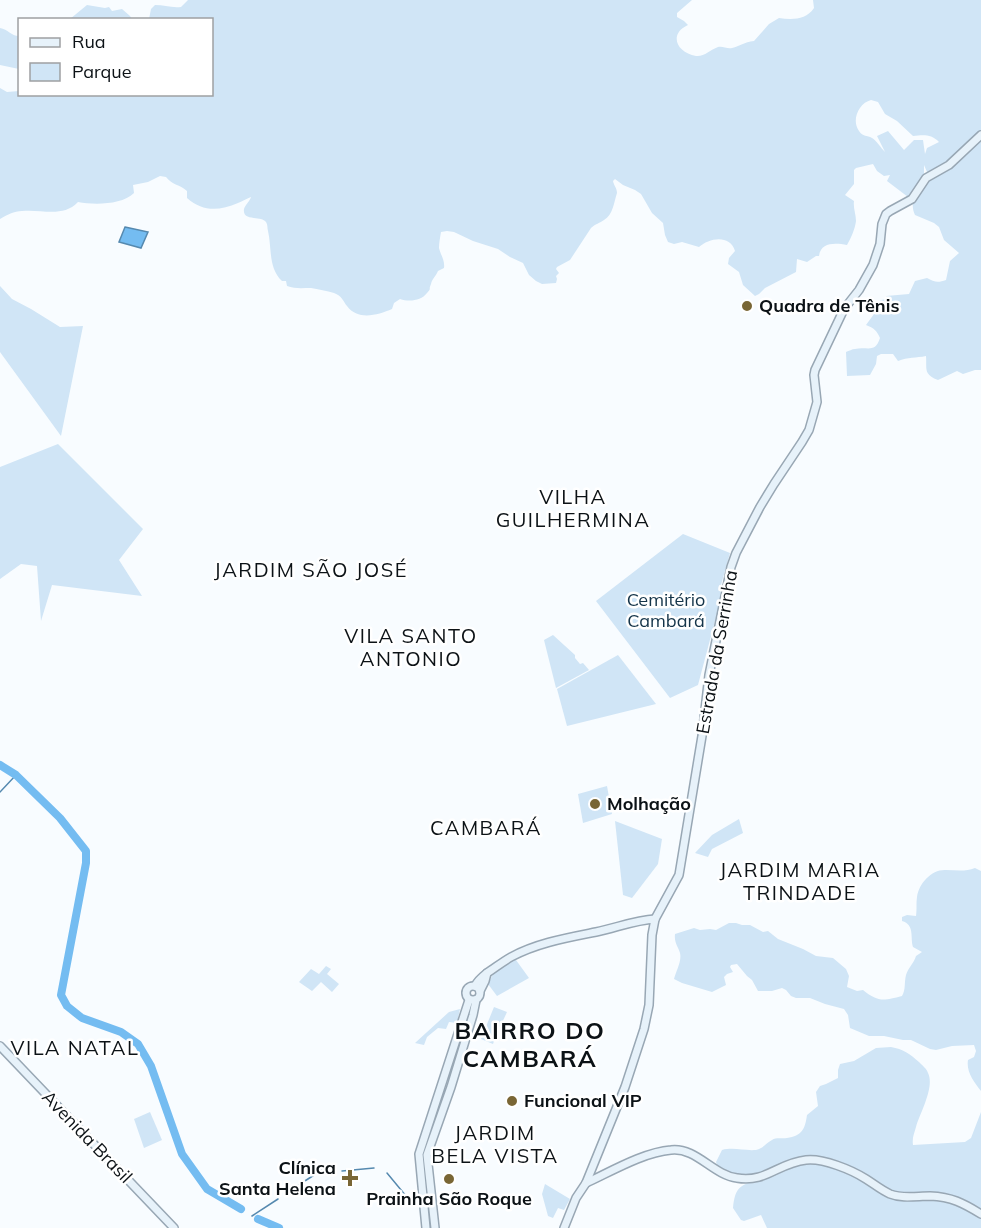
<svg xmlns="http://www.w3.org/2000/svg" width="981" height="1228" viewBox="0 0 981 1228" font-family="Mulish,sans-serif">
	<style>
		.green { fill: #d0e5f6; fill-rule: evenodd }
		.water { fill: #74bcf1; stroke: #5589af; stroke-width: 1.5 }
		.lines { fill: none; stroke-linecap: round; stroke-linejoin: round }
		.stream { stroke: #5589af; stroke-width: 1.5 }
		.river { stroke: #74bcf1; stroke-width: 8 }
		.secondary-casing { stroke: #98a7b4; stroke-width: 10 }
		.secondary { stroke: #e7f2fa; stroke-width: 7 }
		.poi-dot { fill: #796635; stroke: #fff; stroke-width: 2 }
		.labels { text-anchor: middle; stroke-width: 5; stroke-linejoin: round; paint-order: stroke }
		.poi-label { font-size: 18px; font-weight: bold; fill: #0c1216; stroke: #fff; text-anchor: start }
		.park-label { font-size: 18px; fill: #143449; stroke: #fff }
		.street-label { font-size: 18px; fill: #0c1216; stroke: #fff }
		.neighbourhood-label { font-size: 20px; letter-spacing: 1.5px; fill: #0c1216; stroke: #fff }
		.district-label { font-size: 24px; font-weight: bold; letter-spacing: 1.5px; fill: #0c1216; stroke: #fff }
	</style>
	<rect width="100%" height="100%" fill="#f8fcff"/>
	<g class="green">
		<path d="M188 0H692L677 13V17L684 21 688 25C668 34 677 53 696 56 704 57 710 50 718 47 723 46 727 49 732 48 740 46 744 42 754 41L769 24 779 18C792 20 806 20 814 8L813 0H981V370H975L963 374 957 371 938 380C923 374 927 369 926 356 916 358 908 357 898 361L893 354H881L877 356 876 364 870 375 847 376 846 352C849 351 852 349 855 349 867 346 875 354 880 338 877 331 874 328 866 325L874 314 873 311 868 312 869 307 881 300 888 299 886 296 909 294 915 281 927 278C934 282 938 283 946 280L950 261 959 253 944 240 939 227 934 223 915 215C908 200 919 189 926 176L927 172 924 165V176L914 193 908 197 887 181 890 175 884 176 877 171 873 164 856 168 854 170V184L845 195 854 201C853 208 856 214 856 221 855 229 851 238 847 245 835 243 821 242 819 256H816L807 262 797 259 796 272 765 288 759 294 755 296 743 285 739 272 728 264 729 258 735 251C730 234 709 238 699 247L682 242 674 244 668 242 665 235 663 223 652 213 641 194 635 190 623 185 615 179 613 181C614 186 617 188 617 193 614 202 613 215 604 220 600 223 595 224 591 228L570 260 557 267 556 269 559 273 556 276 557 279 556 283 542 284 536 281 529 275 523 263 510 257 498 249 473 241 454 232 447 231 441 232C440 238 439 243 439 248 441 256 445 260 444 268L438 271C436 276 432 279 431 284 428 291 432 287 427 293 421 301 409 302 400 299L394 303 392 309C378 315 358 321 347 306 343 301 342 296 334 293 327 291 318 289 311 288 302 288 295 289 287 286L286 281H282C268 268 272 248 268 231 267 228 268 225 266 222 261 215 242 222 244 209 245 205 250 201 251 197 246 199 243 201 238 203 219 211 203 212 187 198V191C178 183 173 186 166 177L160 176 148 182 133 185 134 193C122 205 94 205 78 202 63 218 42 209 22 211 14 211 7 215 0 219V88L7 92 19 91 20 94H212V20L149 19 151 9 155 5C164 5 171 8 181 7ZM871 100 878 102 885 114 897 121 913 136C924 135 931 134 939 142L927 148 925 154 923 140H914L904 150 888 131 877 136 885 152C881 148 876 140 872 138 867 135 863 137 859 131 851 120 859 103 871 100Z"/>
		<polygon points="87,5 105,8 109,7 112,11 122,9 130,16 132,19 70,19"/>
		<path d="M0 28C8 29 11 36 19 36V69L0 65Z"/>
		<polygon points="0,286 12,299 31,309 60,327 83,326 61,436 0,352"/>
		<polygon points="58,444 143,529 119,560 142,596 52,585 41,621 37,566 21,564 0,579 0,467"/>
		<polygon points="683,534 730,553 721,585 720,602 698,685 670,698 596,601"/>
		<polygon points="553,635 575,655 575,658 580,664 583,663 589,670 556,688 544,640"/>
		<polygon points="618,655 656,704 567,726 557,689"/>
		<polygon points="607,786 612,814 583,823 578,794"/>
		<polygon points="739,819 743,833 712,849 708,857 695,853 712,835"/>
		<polygon points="615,821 662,839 658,864 632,898 623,895"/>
		<path d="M975 868 981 871V1091C974 1082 966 1072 968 1060L974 1057 976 1051 974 1045 952 1046 936 1050 930 1049 911 1040H903L884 1036H869L850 1028 848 1015 844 1009 825 1004 810 998H796L791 996 786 990 782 988 772 991H758L752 980 747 976 737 964 731 965 730 967 733 972 727 974 724 977 726 985 712 992 682 983 674 979C676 971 682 961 680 953 678 946 674 943 675 934L694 928 700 930 710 929 716 930 729 923H736L742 925H750L763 932 768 931 778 939 803 949 816 956 833 958 846 969 849 976 847 987 857 991 863 990C878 1002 883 1001 902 996 906 989 904 983 906 975 908 968 914 963 916 956L922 952 913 947C910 937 915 925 902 921V917L907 915 916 916C917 909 916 903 917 897 919 883 932 869 946 870 956 870 965 872 975 868Z"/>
		<polygon points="511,960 516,960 529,978 497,996 488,984 497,966"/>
		<polygon points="326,966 331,969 327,974 339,984 332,992 321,982 312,991 299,982 311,969 319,974"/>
		<polygon points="494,1007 507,1012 501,1025 498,1024 500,1025 493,1044 481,1039"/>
		<polygon points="460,1009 457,1023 449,1022 446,1029 438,1028 427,1037 424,1045 415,1043 449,1012"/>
		<path d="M891 1047C903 1049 910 1054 919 1062 922 1065 927 1069 928 1073 935 1087 920 1113 916 1127 914 1134 912 1138 913 1145L965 1142 971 1138 981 1112V1228H767L761 1215 744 1221 741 1220 733 1208C735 1186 741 1185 760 1179L753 1176H731L718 1168 716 1162 722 1150C734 1147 744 1151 756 1150 764 1148 766 1143 772 1140 776 1137 782 1139 787 1138 802 1136 805 1129 807 1115L818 1106 816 1092 820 1086 826 1084 838 1078V1070L840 1064 854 1061 876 1048Z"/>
		<polygon points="150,1112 162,1140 144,1148 134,1119"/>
		<polygon points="545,1184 570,1199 564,1210 558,1208 553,1218 548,1216 542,1194"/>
	</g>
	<polygon class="water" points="125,227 148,232 141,248 119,242"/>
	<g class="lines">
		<g class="stream">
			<polyline points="0,792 16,775"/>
			<polyline points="448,1078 469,1016"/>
			<polyline points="342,1171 374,1168"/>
			<polyline points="387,1173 411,1202"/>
			<polyline points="297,1186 322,1170 333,1169"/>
			<polyline points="428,1209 423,1155 445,1089"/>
			<polyline points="252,1216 278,1199"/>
			<polyline points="430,1224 430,1228"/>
		</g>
		<g class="river">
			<polyline points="0,765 16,775 60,818 86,851 86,863 61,995 67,1006 82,1018 121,1032 138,1044 151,1066 182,1154 207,1189 241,1209"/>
			<polyline points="258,1219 279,1228"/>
		</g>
		<defs>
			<g id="secondary">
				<circle cx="473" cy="993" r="7"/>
				<path d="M475 986C478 980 482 977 487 973 495 968 502 962 511 957 537 943 566 938 596 932 616 928 635 920 655 919"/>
				<polyline points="480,991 485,981 487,973"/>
				<polyline points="0,1046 174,1228"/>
				<path d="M586 1183C610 1172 644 1152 671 1150 696 1147 713 1175 737 1178 766 1183 778 1163 806 1160 823 1158 852 1170 866 1179 874 1184 881 1190 890 1194 902 1199 917 1196 930 1196 952 1197 963 1203 981 1214"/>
				<polyline points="426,1228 419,1154 469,1000"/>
				<polyline points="435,1228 427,1155 451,1087 473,1015 476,1000"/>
				<polyline points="564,1228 576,1198 586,1183 625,1087 644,1029 649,1005 652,935 655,919 679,875 702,736 709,675 731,567 736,553 760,507 774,484 802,442 809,430 817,402 814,375 815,370 844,309 859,290 873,265 880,244 882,224 886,214 890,211 912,199 926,178 949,165 981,135"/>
			</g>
		</defs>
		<use href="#secondary" class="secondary-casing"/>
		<use href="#secondary" class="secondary"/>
	</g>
	<g class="poi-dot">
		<circle cx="747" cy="306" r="6"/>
		<circle cx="595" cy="804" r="6"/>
		<circle cx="512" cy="1101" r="6"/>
		<path d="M347 1169h6v6h6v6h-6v6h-6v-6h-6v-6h6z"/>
		<circle cx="449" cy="1179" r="6"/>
	</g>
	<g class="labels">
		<g class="poi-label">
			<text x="759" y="312">Quadra de Tênis</text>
			<text x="607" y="810">Molhação</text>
			<text x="524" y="1107">Funcional VIP</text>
			<text x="336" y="1174" text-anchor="end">Clínica<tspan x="336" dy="21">Santa Helena</tspan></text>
			<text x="449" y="1205" text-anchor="middle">Prainha São Roque</text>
		</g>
		<g class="park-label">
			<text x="666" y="606">Cemitério<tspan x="666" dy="21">Cambará</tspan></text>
		</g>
		<g class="street-label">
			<text transform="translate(717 652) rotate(-80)" y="6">Estrada da Serrinha</text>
			<text transform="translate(87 1137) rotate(46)" y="6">Avenida Brasil</text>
		</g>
		<g class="neighbourhood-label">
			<text x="573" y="504">VILHA<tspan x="573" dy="23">GUILHERMINA</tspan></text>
			<text x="311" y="577">JARDIM SÃO JOSÉ</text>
			<text x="411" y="643">VILA SANTO<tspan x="411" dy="23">ANTONIO</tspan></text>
			<text x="486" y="835">CAMBARÁ</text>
			<text x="800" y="877">JARDIM MARIA<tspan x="800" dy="23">TRINDADE</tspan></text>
			<text x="75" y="1055">VILA NATAL</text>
			<text x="495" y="1140">JARDIM<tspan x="495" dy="23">BELA VISTA</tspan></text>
		</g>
		<g class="district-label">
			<text x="530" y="1039">BAIRRO DO<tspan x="530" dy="28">CAMBARÁ</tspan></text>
		</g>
	</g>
	<rect x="18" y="18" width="195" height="78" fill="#ffffff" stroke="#9ea0a2" stroke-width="1.5"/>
	<rect x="30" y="38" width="30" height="9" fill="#e7f2fa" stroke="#9ea0a2" stroke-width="1.5"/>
	<text x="72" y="48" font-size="18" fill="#0c1216">Rua</text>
	<rect x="30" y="63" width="30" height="18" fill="#d0e5f6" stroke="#9ea0a2" stroke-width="1.5"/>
	<text x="72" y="78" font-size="18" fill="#0c1216">Parque</text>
</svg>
